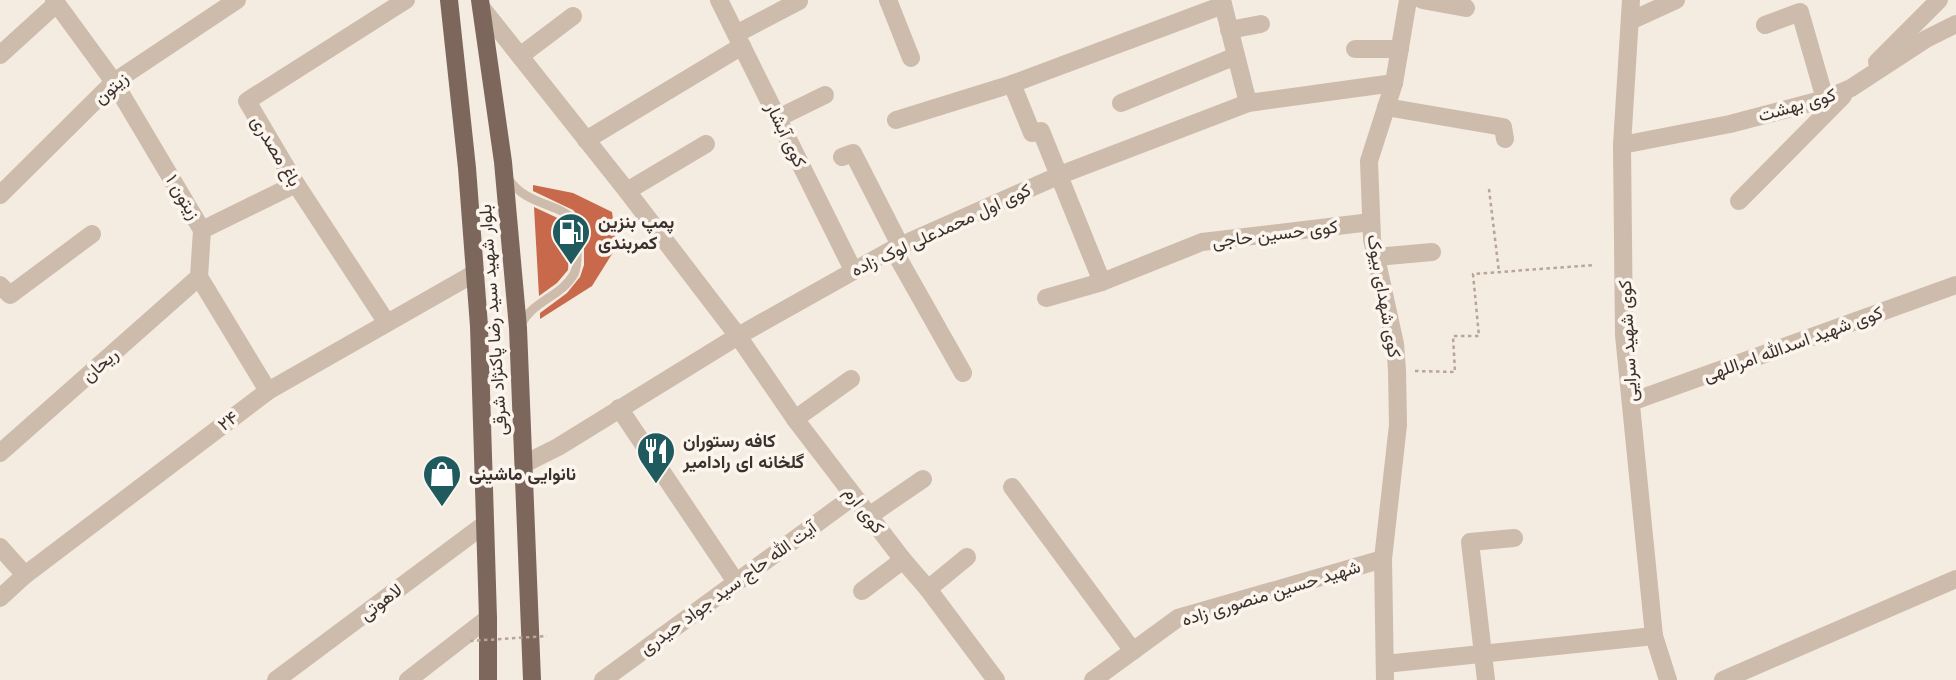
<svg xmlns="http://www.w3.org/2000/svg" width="1956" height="680" viewBox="0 0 1956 680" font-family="Helvetica,Vazirmatn,sans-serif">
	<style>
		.building { fill: #c8694b }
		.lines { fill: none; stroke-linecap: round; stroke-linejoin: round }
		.path { stroke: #b9a596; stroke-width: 2.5; stroke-dasharray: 3.5 3.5; stroke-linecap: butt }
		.service { stroke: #cdbbac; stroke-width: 9 }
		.minor { stroke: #cdbbac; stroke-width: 18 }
		.primary { stroke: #7d675c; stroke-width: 18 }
		.path-bridge { stroke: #b9a596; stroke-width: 2.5; stroke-dasharray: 3.5 3.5; stroke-linecap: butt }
		.labels { text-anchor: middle; stroke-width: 7; stroke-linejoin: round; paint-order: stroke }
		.street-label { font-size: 18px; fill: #3b302b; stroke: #fbf5ee }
		.poi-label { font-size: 18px; font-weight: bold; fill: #3b302b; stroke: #fbf5ee; text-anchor: start }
	</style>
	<rect width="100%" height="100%" fill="#f4ebe1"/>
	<g class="building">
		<polygon points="533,185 573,193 612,212 617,246 592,286 540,319 540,313 567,293 580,277 584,265 584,233 582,220 573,210 533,191"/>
		<polygon points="534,207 564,221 569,227 570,234 568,270 557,283 539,296"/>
	</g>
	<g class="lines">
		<g class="path">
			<polyline points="1489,189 1499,272"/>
			<polyline points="1415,371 1455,372 1453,336 1479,336 1473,274 1594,265"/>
		</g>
		<path class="service" d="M508 178C525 206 561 203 574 221 579 227 577 240 577 247 577 256 578 267 574 274 561 297 532 301 521 325"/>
		<g class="minor">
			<polyline points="54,0 114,82 202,230 199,277 268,391"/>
			<polyline points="719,0 853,270"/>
			<polyline points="888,0 911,58"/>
			<polyline points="1222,0 1248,103"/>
			<polyline points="1422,0 1466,8"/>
			<polyline points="1631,0 1622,145 1624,335 1654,636 1668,680"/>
			<polyline points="481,7 627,191 738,336 795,419 903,560 928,589 996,680"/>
			<polyline points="1630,21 1676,0"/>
			<polyline points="1765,25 1800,12 1825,99"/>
			<polyline points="1229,30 1261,24"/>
			<polyline points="736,34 799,1"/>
			<polyline points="1355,49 1400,49"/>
			<polyline points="0,55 56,4"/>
			<polyline points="520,56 573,16"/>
			<polyline points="1877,62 1939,0"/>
			<polyline points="1012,84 1223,5"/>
			<polyline points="1121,103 1236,56"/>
			<polyline points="1386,107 1503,127 1505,139"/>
			<polyline points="778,118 825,95"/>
			<polyline points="896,120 1012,84 1032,133 1041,131 1102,282"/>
			<polyline points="586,140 742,46"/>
			<polyline points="1622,145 1730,124 1825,99 1851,88 1926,39 1956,24"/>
			<polyline points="842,157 853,153 900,245"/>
			<polyline points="627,191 706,144"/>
			<polyline points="0,195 114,82 237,0"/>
			<polyline points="1739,201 1843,96"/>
			<polyline points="202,230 296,184"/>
			<polyline points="893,249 963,373"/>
			<polyline points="1376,257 1432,252"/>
			<polyline points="0,285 10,295 92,234"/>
			<polyline points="1046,298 1102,282 1202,242 1371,222"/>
			<polyline points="387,323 296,184 247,101 406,0"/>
			<polyline points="1631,402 1956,285"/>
			<polyline points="619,408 736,582"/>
			<polyline points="795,419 851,379"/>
			<polyline points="0,453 199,277"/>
			<polyline points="524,464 558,447 738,336 893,249 1060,175 1248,103 1394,83"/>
			<polyline points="1012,487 1133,651"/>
			<polyline points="869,516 923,479"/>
			<polyline points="0,547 25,575"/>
			<polyline points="928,589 967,557"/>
			<polyline points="862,591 903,560"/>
			<polyline points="0,598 25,575 268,391 475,273"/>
			<polyline points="1385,664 1654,636"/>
			<polyline points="276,680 485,524"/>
			<polyline points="408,680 488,618"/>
			<polyline points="603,680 854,496"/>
			<polyline points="1093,680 1178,618 1383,559"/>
			<polyline points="1385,680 1383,559 1398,425 1397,370 1395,344 1372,239 1369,161 1394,83 1408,0"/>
			<polyline points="1486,680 1470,542 1514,538"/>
			<polyline points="1723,680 1956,579"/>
		</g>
		<g class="primary">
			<polyline points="449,0 467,168 479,326 488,618 488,680"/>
			<polyline points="480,0 503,162 518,328 532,680"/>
		</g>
		<polyline class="path-bridge" points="470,641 547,636"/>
	</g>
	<defs>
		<symbol id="fuel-pin" viewBox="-11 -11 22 30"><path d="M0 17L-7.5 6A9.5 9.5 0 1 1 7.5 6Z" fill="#1f5a5e" stroke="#fbf5ee"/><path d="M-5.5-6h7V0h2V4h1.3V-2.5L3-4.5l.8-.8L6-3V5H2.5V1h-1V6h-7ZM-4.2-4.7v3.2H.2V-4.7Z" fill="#fff"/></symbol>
		<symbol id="restaurant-pin" viewBox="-11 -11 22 30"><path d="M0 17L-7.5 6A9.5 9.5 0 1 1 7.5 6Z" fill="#1f5a5e" stroke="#fbf5ee"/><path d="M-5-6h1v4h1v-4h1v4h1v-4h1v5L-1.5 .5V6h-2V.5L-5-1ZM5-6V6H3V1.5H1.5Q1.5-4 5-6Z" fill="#fff"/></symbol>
		<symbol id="shop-pin" viewBox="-11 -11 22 30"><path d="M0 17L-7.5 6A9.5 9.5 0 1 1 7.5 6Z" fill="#1f5a5e" stroke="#fbf5ee"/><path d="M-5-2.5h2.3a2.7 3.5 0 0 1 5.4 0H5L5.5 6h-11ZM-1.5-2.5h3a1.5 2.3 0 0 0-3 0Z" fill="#fff"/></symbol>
	</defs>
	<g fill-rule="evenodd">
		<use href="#fuel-pin" x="549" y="210" width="44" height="60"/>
		<use href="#restaurant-pin" x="634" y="429" width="44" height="60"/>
		<use href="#shop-pin" x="420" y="452" width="44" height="60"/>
	</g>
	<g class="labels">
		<g class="street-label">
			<text transform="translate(111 88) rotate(-41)" y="6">زیتون</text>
			<text transform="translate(1797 105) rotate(-16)" y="6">کوی بهشت</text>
			<text transform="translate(786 135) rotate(64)" y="6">کوی آبشار</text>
			<text transform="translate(276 151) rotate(59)" y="6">باغ مصدری</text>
			<text transform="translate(183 197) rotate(59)" y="6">زیتون ۱</text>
			<text transform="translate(941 230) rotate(-25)" y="6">کوی اول محمدعلی لوک زاده</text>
			<text transform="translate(1275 234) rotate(-7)" y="6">کوی حسین حاجی</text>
			<text transform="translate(1384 296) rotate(80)" y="6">کوی شهدای بیوک</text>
			<text transform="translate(493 320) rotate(-94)" y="6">بلوار شهید سید رضا پاکنژاد شرقی</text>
			<text transform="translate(1628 341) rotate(-93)" y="6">کوی شهید سرایی</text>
			<text transform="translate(1793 344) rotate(-20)" y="6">کوی شهید اسدالله امراللهی</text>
			<text transform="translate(100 365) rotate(-42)" y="6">ریحان</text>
			<text transform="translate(228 421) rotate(-37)" y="6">۲۴</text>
			<text transform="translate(864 510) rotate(53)" y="6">کوی ارم</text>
			<text transform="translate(728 588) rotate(-36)" y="6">آیت الله حاج سید جواد حیدری</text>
			<text transform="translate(1271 593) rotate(-17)" y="6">شهید حسین منصوری زاده</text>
			<text transform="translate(381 602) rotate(-37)" y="6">لاهوتی</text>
		</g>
		<g class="poi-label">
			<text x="598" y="228">پمپ بنزین<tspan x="598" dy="21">کمربندی</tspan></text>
			<text x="683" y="447">کافه رستوران<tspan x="683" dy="21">گلخانه ای رادامیر</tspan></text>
			<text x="469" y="480">نانوایی ماشینی</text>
		</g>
	</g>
</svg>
